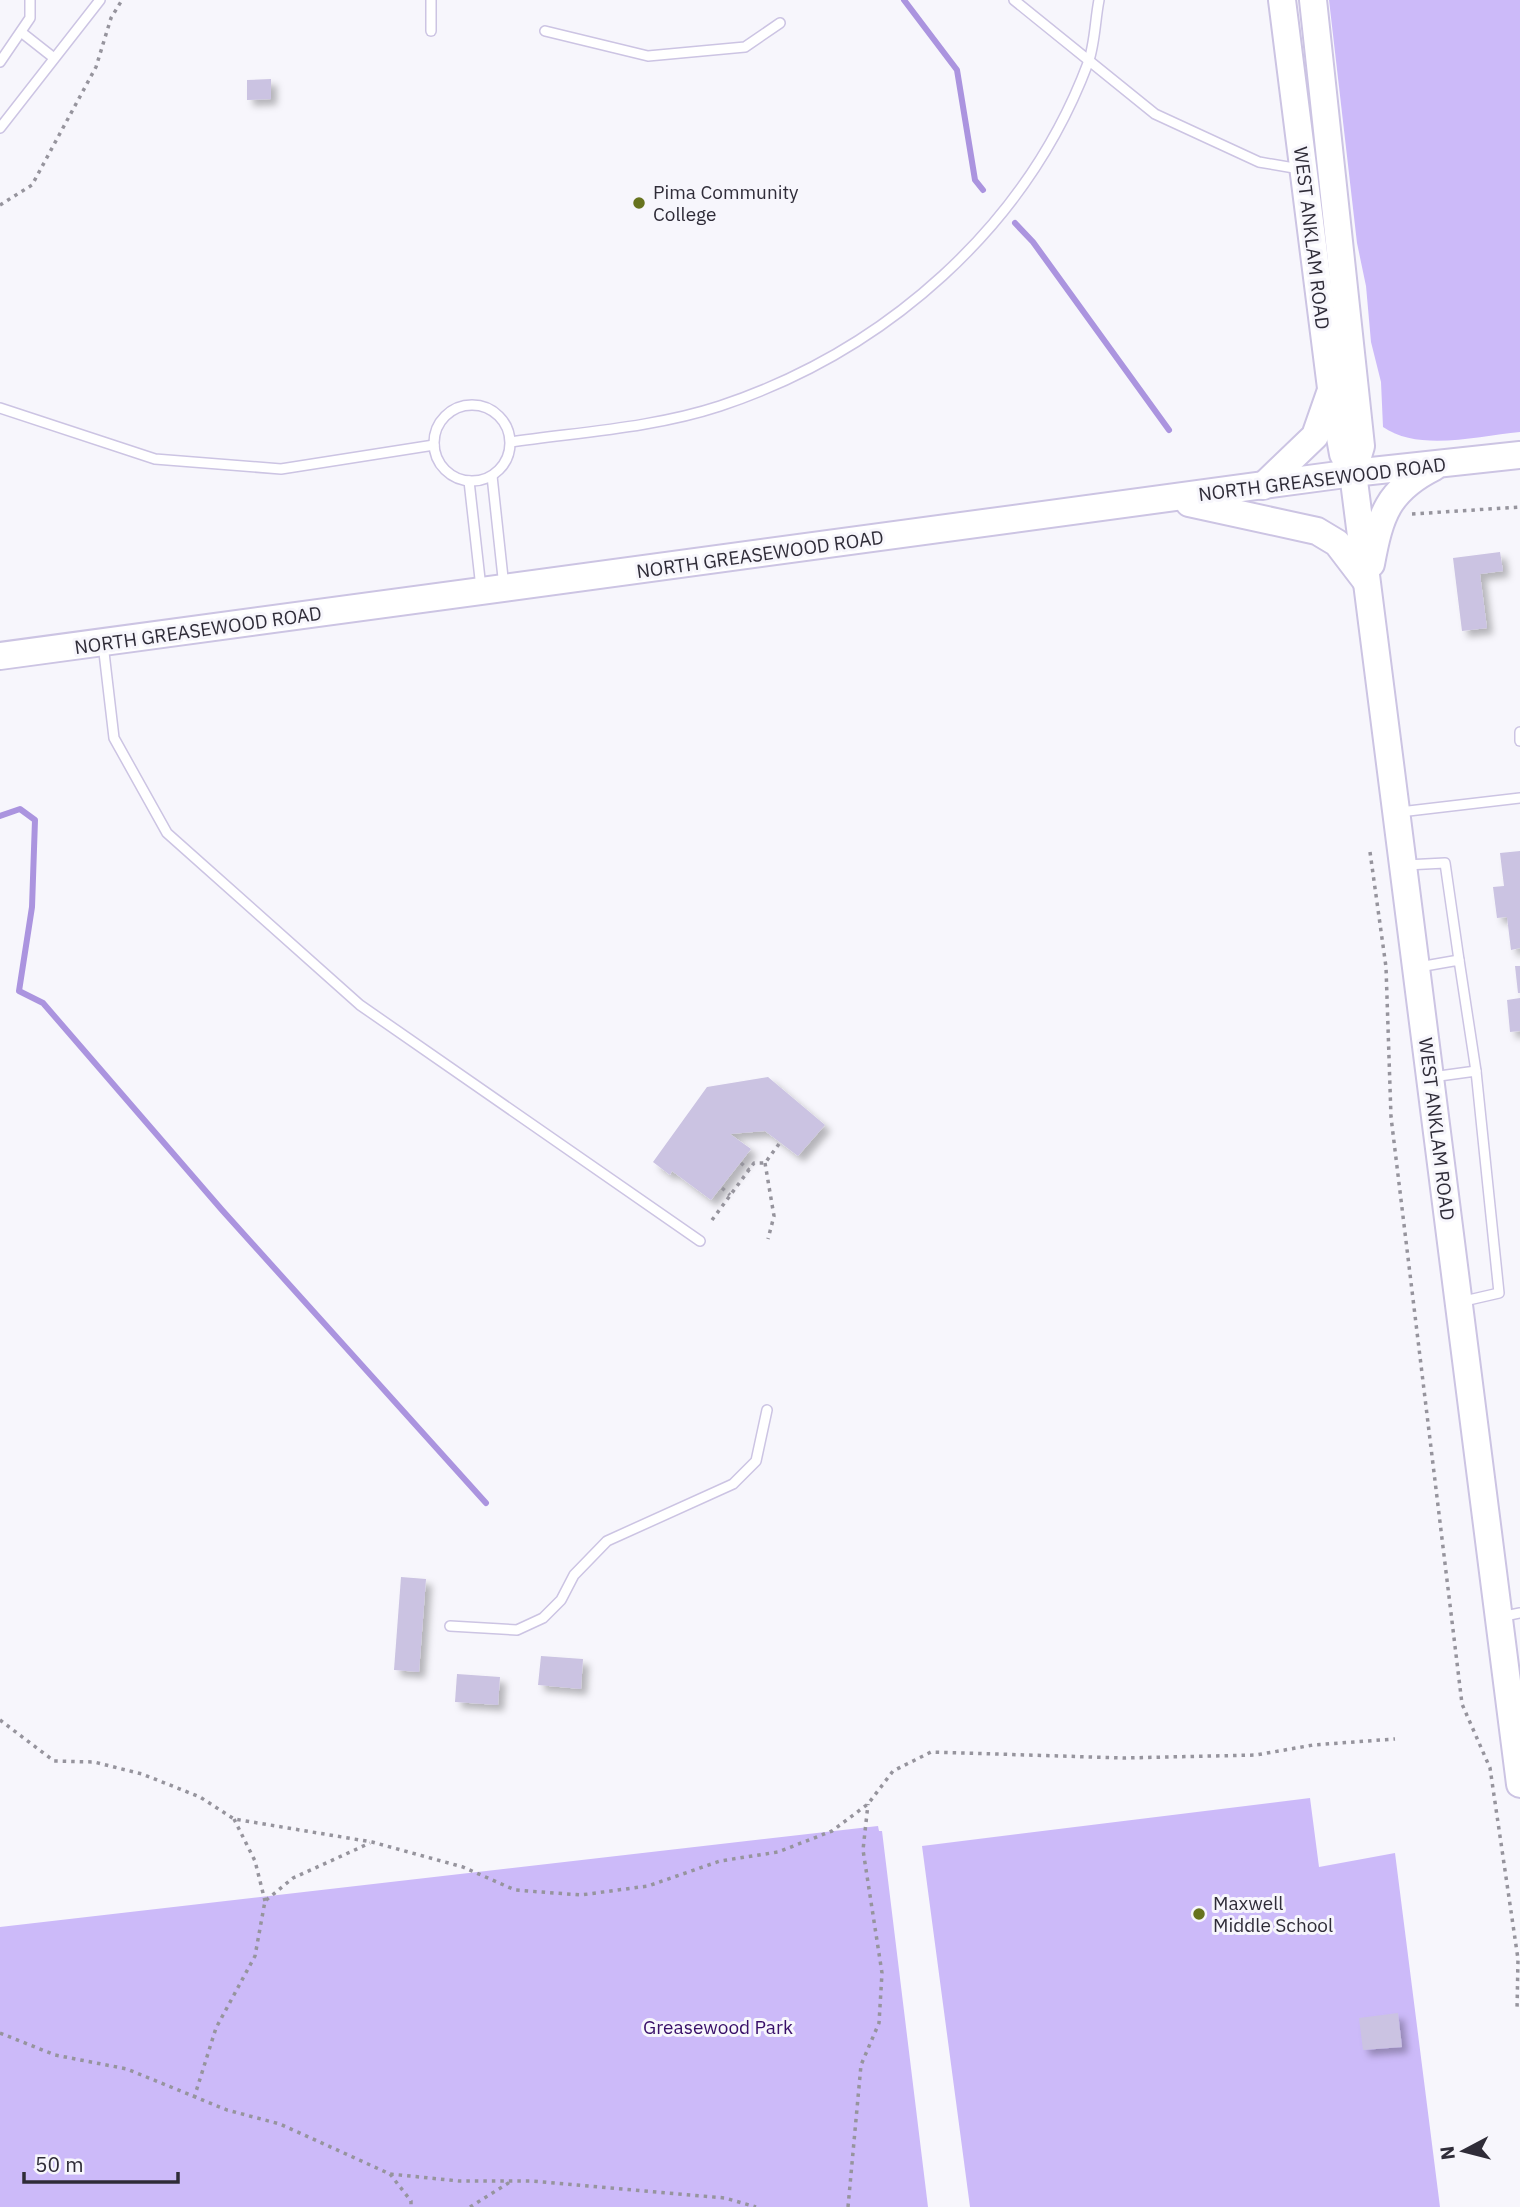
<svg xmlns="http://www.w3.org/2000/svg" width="1520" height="2207" viewBox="0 0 1520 2207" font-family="'IBM Plex Sans',sans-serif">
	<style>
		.green { fill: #ccbaf9 }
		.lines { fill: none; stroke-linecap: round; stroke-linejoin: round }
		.stream { stroke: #ab94df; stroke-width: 6 }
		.building { fill: #cbc3e2; filter: url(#shadow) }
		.lane-casing { stroke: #ccc4e3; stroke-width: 12 }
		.secondary-casing { stroke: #ccc4e3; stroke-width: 30 }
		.path { stroke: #96949d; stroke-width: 3.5; stroke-dasharray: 3.5 5; stroke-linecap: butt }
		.lane { stroke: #fff; stroke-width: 9 }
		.secondary { stroke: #fff; stroke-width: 26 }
		.poi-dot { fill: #67731e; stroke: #f7f6fc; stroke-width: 2.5 }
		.labels { text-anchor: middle; stroke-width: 6; stroke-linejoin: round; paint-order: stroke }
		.poi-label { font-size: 19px; fill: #2f2c38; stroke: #f7f6fc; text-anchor: start }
		.street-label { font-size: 19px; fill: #2f2c38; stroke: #f7f6fc }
		.park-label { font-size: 19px; fill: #380f68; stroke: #f7f6fc }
	</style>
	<defs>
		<filter id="shadow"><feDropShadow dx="6" dy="6" stdDeviation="3.5" flood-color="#0004"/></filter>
	</defs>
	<rect width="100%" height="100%" fill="#f7f6fc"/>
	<g class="green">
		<path d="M1329 0H1520V432C1478 436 1419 452 1383 427L1381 382 1371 342 1366 286 1357 243Z"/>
		<polygon points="1310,1798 1319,1867 1395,1853 1440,2207 970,2207 922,1846"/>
		<polygon points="878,1826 879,1831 882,1831 928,2207 0,2207 0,1927"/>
	</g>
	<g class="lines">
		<g class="stream">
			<polyline points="904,0 957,70 975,180 983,190"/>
			<polyline points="1015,223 1033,242 1169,430"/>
			<polyline points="0,816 20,809 35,820 32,907 19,991 43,1003 222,1210 486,1503"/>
		</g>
	</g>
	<g class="building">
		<polygon points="271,79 271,99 247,100 247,80"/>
		<polygon points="1500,552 1503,571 1480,574 1487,628 1462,631 1453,558"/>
		<polygon points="1520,851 1520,948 1511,950 1507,917 1497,918 1493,887 1504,886 1500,853"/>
		<polygon points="1515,966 1520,966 1520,993 1518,993"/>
		<polygon points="1520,998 1520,1031 1510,1032 1507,1000"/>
		<polygon points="768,1077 825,1125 798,1156 765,1131 730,1134 751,1149 711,1200 672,1171 670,1175 653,1162 707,1087"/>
		<polygon points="401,1577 426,1579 419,1672 394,1670"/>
		<polygon points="541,1656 583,1659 581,1689 538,1685"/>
		<polygon points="457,1674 500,1677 498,1705 455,1702"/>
		<polygon points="1398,2013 1402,2047 1363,2050 1359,2018"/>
	</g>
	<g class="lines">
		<defs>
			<g id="lane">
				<polyline points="431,0 431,31"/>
				<polyline points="1014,0 1155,114 1259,162 1300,169"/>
				<polyline points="545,31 648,56 745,47 780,23"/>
				<polyline points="21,32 54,58"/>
				<polyline points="0,62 30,18 30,0"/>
				<polyline points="0,128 100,0"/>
				<circle cx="472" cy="443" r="38"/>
				<polyline points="0,408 155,459 281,469 434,445"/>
				<path d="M511 442C580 432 653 428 720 406 885 351 1026 228 1088 63 1095 44 1095 20 1099 0"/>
				<polyline points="492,476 504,587"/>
				<polyline points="469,481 481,588"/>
				<polyline points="103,644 114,738 167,833 360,1005 700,1241"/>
				<polyline points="1520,732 1520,741"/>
				<polyline points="1400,812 1520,798"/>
				<polyline points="1406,865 1445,863 1459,960"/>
				<polyline points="1419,967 1459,960 1476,1071"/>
				<polyline points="1432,1077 1476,1071 1499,1293 1460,1302"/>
				<polyline points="1500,1617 1520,1613"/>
				<polyline points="450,1626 517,1630 543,1618 561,1600 574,1575 607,1541 733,1484 756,1461 767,1410"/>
			</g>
			<g id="secondary">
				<polyline points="1282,0 1331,388 1343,454 1353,473 1520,1784"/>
				<polyline points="1313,0 1361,446 1353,473"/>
				<polyline points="1263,486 1315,436 1330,393"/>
				<polyline points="1189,503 1317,531 1337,543 1366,581"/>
				<path d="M1371 564C1380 515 1388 490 1434 467"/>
				<polyline points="0,656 1353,473 1520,455"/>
			</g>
		</defs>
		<use href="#lane" class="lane-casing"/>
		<use href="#secondary" class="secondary-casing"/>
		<g class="path">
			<polyline points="0,205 32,185 96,67 111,18 122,0"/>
			<polyline points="1412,514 1520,507"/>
			<polyline points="1370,852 1386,967 1391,1117 1462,1704 1490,1768 1518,1959 1517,2011"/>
			<polyline points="741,1163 749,1170"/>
			<polyline points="765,1163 774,1216 768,1239"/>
			<polyline points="722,1188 730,1195"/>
			<polyline points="712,1220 754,1163 765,1163 779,1144"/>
			<polyline points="0,1720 54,1761 94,1762 142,1774 200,1797 234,1819 372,1842 463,1867 515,1890 581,1895 648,1886 720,1861 778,1852 832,1831 868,1804 893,1771 931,1752 1124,1758 1256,1755 1313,1745 1395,1739"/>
			<polyline points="234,1819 255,1861 265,1901"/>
			<polyline points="0,2033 55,2055 127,2069 227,2110 280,2124 390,2174 459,2181 531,2181 725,2198 756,2207"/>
			<polyline points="194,2098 216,2028 255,1956 265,1901 293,1878 370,1843"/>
			<polyline points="390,2174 411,2201 411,2207"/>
			<polyline points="470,2207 510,2182"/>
			<polyline points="848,2207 861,2065 879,2023 882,1973 863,1850 868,1804"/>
		</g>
		<use href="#lane" class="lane"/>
		<use href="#secondary" class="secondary"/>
	</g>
	<g class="poi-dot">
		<circle cx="639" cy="203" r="7"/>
		<circle cx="1199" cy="1914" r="7"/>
	</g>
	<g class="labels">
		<g class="poi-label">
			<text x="653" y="199">Pima Community<tspan x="653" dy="22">College</tspan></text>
			<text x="1213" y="1910">Maxwell<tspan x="1213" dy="22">Middle School</tspan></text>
		</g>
		<g class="street-label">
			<text transform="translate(1312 238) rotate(83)" y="7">WEST ANKLAM ROAD</text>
			<text transform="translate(1322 479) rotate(-7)" y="7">NORTH GREASEWOOD ROAD</text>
			<text transform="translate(760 554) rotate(-8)" y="7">NORTH GREASEWOOD ROAD</text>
			<text transform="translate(198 630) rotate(-8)" y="7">NORTH GREASEWOOD ROAD</text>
			<text transform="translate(1437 1129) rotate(83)" y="7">WEST ANKLAM ROAD</text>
		</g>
		<g class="park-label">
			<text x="718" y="2034">Greasewood Park</text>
		</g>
	</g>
	<g transform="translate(1464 2151) rotate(263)" stroke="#f7f6fc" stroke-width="5" paint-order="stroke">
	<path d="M0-5L12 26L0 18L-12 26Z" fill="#2f2c38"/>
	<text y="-10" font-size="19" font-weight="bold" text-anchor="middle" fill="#2f2c38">N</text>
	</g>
	<path d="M24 2172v10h154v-10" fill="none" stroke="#2f2c38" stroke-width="3.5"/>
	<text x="35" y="2172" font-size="21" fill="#2f2c38" stroke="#f7f6fc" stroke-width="5" paint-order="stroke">50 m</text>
</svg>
